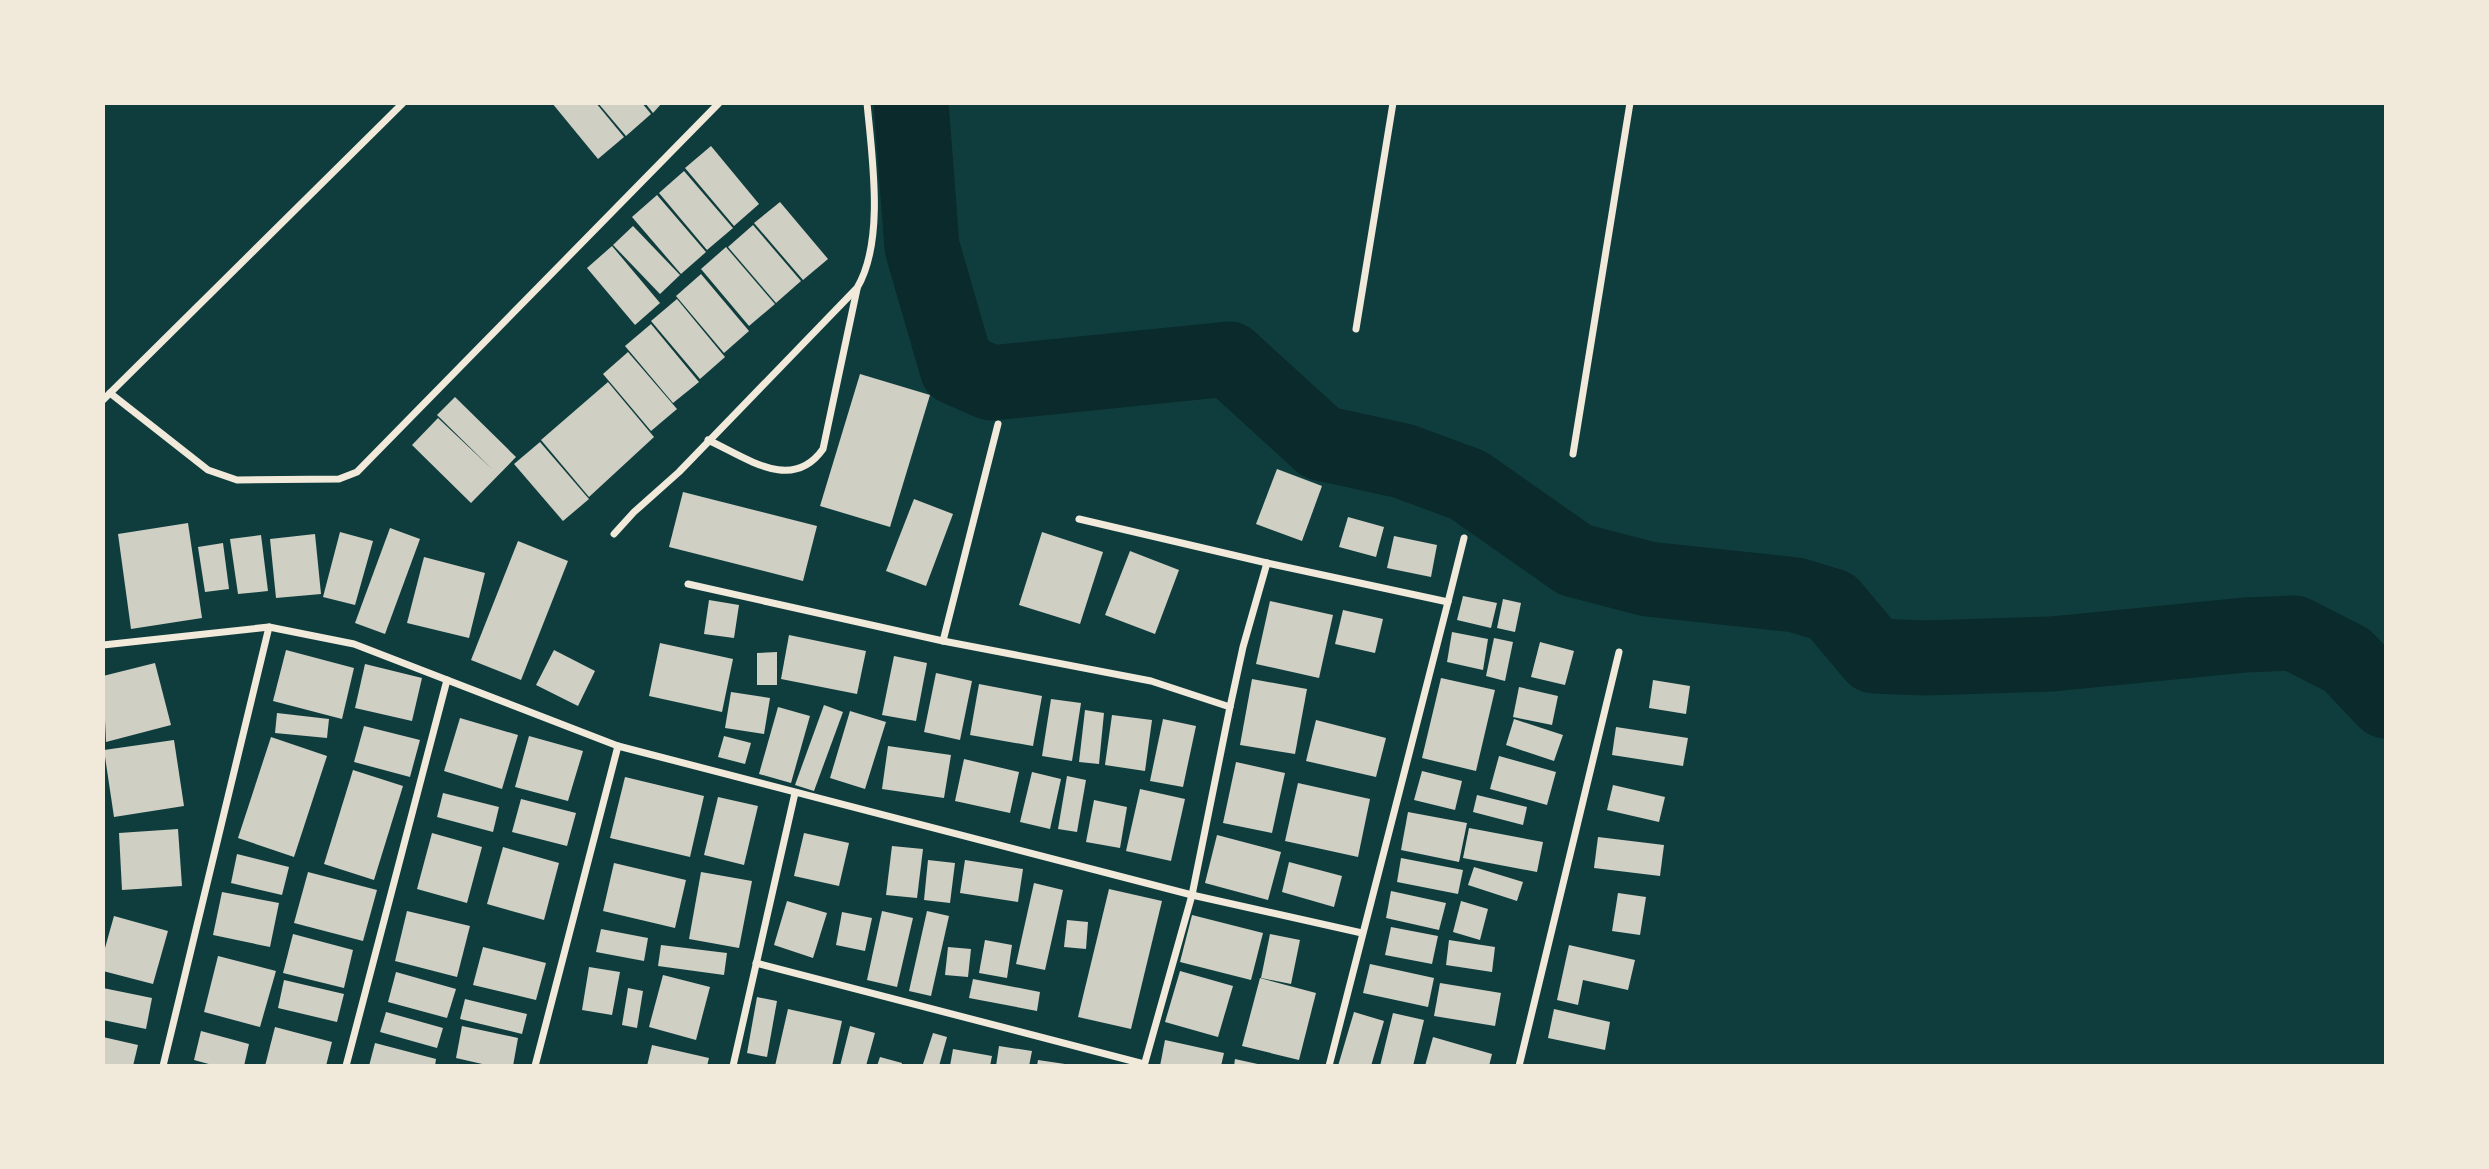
<svg xmlns="http://www.w3.org/2000/svg" width="2489" height="1169" viewBox="0 0 2489 1169" font-family="'Varela Round',sans-serif">
	<style>
		.lines { fill: none; stroke-linecap: round; stroke-linejoin: round }
		.river { stroke: #0a2a2b; stroke-width: 75 }
		.building { fill: #cfcfc3 }
		.minor { stroke: #f1e9da; stroke-width: 7 }
	</style>
	<rect width="100%" height="100%" fill="#0f3d3e"/>
	<g class="lines">
		<polyline class="river" points="911,103 922,247 957,368 991,383 1229,359 1321,443 1403,461 1468,485 1575,560 1648,579 1796,595 1832,606 1874,656 1924,658 2052,654 2245,635 2294,633 2347,660 2386,701"/>
	</g>
	<g class="building">
		<polygon points="552,103 596,103 624,137 598,159"/>
		<polygon points="598,103 642,103 651,114 626,136"/>
		<polygon points="645,103 662,103 653,113"/>
		<polygon points="711,146 759,204 734,226 685,168"/>
		<polygon points="684,171 733,228 707,250 659,193"/>
		<polygon points="657,195 706,252 681,274 632,217"/>
		<polygon points="780,202 828,259 803,280 754,223"/>
		<polygon points="753,225 801,281 776,303 728,247"/>
		<polygon points="633,226 680,275 660,294 613,245"/>
		<polygon points="612,246 660,303 635,325 587,268"/>
		<polygon points="726,247 775,304 749,326 701,269"/>
		<polygon points="701,274 749,331 724,353 676,296"/>
		<polygon points="677,299 725,357 700,379 651,321"/>
		<polygon points="651,324 699,382 673,403 625,346"/>
		<polygon points="628,352 677,409 651,431 603,374"/>
		<polygon points="860,374 930,395 890,527 820,506"/>
		<polygon points="608,382 654,437 589,497 541,440"/>
		<polygon points="455,397 516,457 471,503 412,445 438,418 493,470 437,415"/>
		<polygon points="540,442 589,499 563,521 514,464"/>
		<polygon points="1277,469 1322,486 1302,541 1256,524"/>
		<polygon points="683,492 817,526 803,581 669,547"/>
		<polygon points="914,499 953,514 926,586 886,571"/>
		<polygon points="1348,517 1384,527 1376,557 1339,547"/>
		<polygon points="188,523 202,618 131,629 118,534"/>
		<polygon points="390,528 420,539 385,634 355,623"/>
		<polygon points="340,532 373,541 355,605 323,597"/>
		<polygon points="1042,532 1103,552 1080,624 1019,605"/>
		<polygon points="315,534 321,594 276,598 270,539"/>
		<polygon points="261,535 268,591 238,594 230,539"/>
		<polygon points="1394,536 1437,545 1431,577 1387,568"/>
		<polygon points="518,541 568,561 521,680 471,660"/>
		<polygon points="223,543 229,589 205,592 198,547"/>
		<polygon points="1130,551 1179,570 1155,634 1105,615"/>
		<polygon points="424,557 485,573 469,638 407,623"/>
		<polygon points="1463,596 1497,603 1491,628 1457,620"/>
		<polygon points="1503,599 1521,603 1515,632 1497,628"/>
		<polygon points="709,600 739,605 734,638 704,634"/>
		<polygon points="1270,601 1333,615 1319,678 1256,664"/>
		<polygon points="1343,610 1383,619 1375,653 1335,644"/>
		<polygon points="1452,632 1488,639 1483,670 1447,662"/>
		<polygon points="789,635 866,651 857,694 781,679"/>
		<polygon points="1494,638 1513,642 1505,681 1486,676"/>
		<polygon points="1540,642 1574,651 1565,685 1531,677"/>
		<polygon points="660,643 733,659 722,712 649,696"/>
		<polygon points="286,650 354,668 342,719 273,701"/>
		<polygon points="554,650 595,671 578,706 536,685"/>
		<polygon points="777,652 777,685 757,685 757,653"/>
		<polygon points="894,656 927,663 916,721 882,715"/>
		<polygon points="155,663 171,725 106,742 103,676"/>
		<polygon points="365,664 422,678 412,721 355,708"/>
		<polygon points="936,673 972,681 960,740 924,732"/>
		<polygon points="1441,678 1495,690 1476,771 1422,758"/>
		<polygon points="1252,679 1307,689 1295,754 1240,745"/>
		<polygon points="1653,680 1690,686 1686,714 1649,708"/>
		<polygon points="979,684 1042,696 1033,746 970,735"/>
		<polygon points="1519,687 1558,696 1552,725 1513,717"/>
		<polygon points="731,692 770,698 764,734 725,728"/>
		<polygon points="1051,699 1081,703 1072,761 1042,756"/>
		<polygon points="824,705 843,712 814,791 795,785"/>
		<polygon points="778,707 810,716 791,783 759,774"/>
		<polygon points="1085,710 1104,713 1099,764 1079,762"/>
		<polygon points="850,711 886,722 865,789 830,778"/>
		<polygon points="277,713 329,719 327,738 275,733"/>
		<polygon points="1112,715 1152,720 1145,771 1105,765"/>
		<polygon points="460,718 518,735 502,789 444,771"/>
		<polygon points="1163,719 1196,726 1183,787 1150,781"/>
		<polygon points="1514,719 1563,735 1554,761 1506,745"/>
		<polygon points="1316,720 1386,738 1376,777 1306,761"/>
		<polygon points="364,726 420,740 410,777 354,762"/>
		<polygon points="1616,727 1688,738 1683,766 1612,755"/>
		<polygon points="529,736 583,751 568,801 515,787"/>
		<polygon points="724,736 751,743 745,764 718,757"/>
		<polygon points="271,737 327,756 294,857 238,838"/>
		<polygon points="174,740 184,806 114,817 104,750"/>
		<polygon points="888,746 951,755 944,798 882,789"/>
		<polygon points="1499,756 1556,772 1547,805 1490,789"/>
		<polygon points="964,759 1019,772 1010,813 955,801"/>
		<polygon points="1236,762 1285,773 1272,833 1223,823"/>
		<polygon points="353,770 403,786 374,880 324,864"/>
		<polygon points="1422,771 1462,781 1455,810 1414,800"/>
		<polygon points="1032,772 1061,779 1050,829 1020,822"/>
		<polygon points="1067,776 1086,780 1077,832 1058,829"/>
		<polygon points="625,777 704,796 690,857 610,838"/>
		<polygon points="1298,783 1370,799 1358,857 1285,841"/>
		<polygon points="1613,785 1665,797 1659,822 1607,810"/>
		<polygon points="1140,789 1185,799 1171,861 1126,851"/>
		<polygon points="443,793 499,807 493,832 437,817"/>
		<polygon points="1477,795 1527,807 1523,825 1473,812"/>
		<polygon points="718,797 758,806 744,865 704,855"/>
		<polygon points="521,799 576,813 567,846 512,832"/>
		<polygon points="1094,800 1127,807 1120,848 1086,842"/>
		<polygon points="1408,812 1467,823 1459,862 1401,850"/>
		<polygon points="1469,828 1543,842 1537,872 1463,858"/>
		<polygon points="178,829 182,886 122,890 119,833"/>
		<polygon points="432,833 482,847 467,903 417,889"/>
		<polygon points="804,833 849,843 839,886 794,876"/>
		<polygon points="1217,835 1281,852 1268,900 1205,883"/>
		<polygon points="1598,837 1664,845 1660,876 1594,868"/>
		<polygon points="892,846 923,849 917,898 886,895"/>
		<polygon points="503,847 559,863 544,920 487,904"/>
		<polygon points="237,854 289,867 282,895 231,883"/>
		<polygon points="1401,858 1463,870 1458,894 1397,882"/>
		<polygon points="928,860 955,863 950,903 924,900"/>
		<polygon points="965,860 1023,869 1018,902 960,893"/>
		<polygon points="1289,862 1342,876 1334,907 1282,892"/>
		<polygon points="614,863 686,880 675,928 603,911"/>
		<polygon points="1474,867 1523,882 1517,901 1468,885"/>
		<polygon points="308,872 377,890 363,941 294,923"/>
		<polygon points="701,872 752,881 739,948 689,939"/>
		<polygon points="1034,883 1063,890 1045,970 1016,964"/>
		<polygon points="1109,889 1162,901 1131,1029 1078,1017"/>
		<polygon points="1391,891 1446,903 1439,930 1386,918"/>
		<polygon points="222,892 279,903 270,947 213,935"/>
		<polygon points="1618,893 1646,897 1640,935 1612,931"/>
		<polygon points="787,901 827,913 813,958 774,945"/>
		<polygon points="1461,901 1488,909 1480,940 1453,932"/>
		<polygon points="407,911 470,926 457,977 395,961"/>
		<polygon points="882,911 913,918 897,987 867,980"/>
		<polygon points="927,911 949,916 931,996 909,991"/>
		<polygon points="842,912 872,918 865,951 836,945"/>
		<polygon points="1192,915 1263,933 1251,980 1180,962"/>
		<polygon points="114,916 168,931 153,984 103,971 103,955"/>
		<polygon points="1067,920 1088,922 1086,949 1064,947"/>
		<polygon points="1391,927 1438,936 1432,964 1385,955"/>
		<polygon points="601,929 648,938 644,961 596,952"/>
		<polygon points="293,934 353,950 344,988 283,973"/>
		<polygon points="1270,934 1300,940 1291,984 1261,978"/>
		<polygon points="985,940 1012,945 1007,978 979,973"/>
		<polygon points="1449,940 1495,947 1492,972 1446,965"/>
		<polygon points="661,945 727,953 724,975 658,966"/>
		<polygon points="1569,945 1635,960 1628,990 1583,980 1578,1005 1557,1000"/>
		<polygon points="483,947 546,963 536,1000 473,985"/>
		<polygon points="948,947 971,949 968,977 945,975"/>
		<polygon points="218,956 276,971 260,1027 204,1012"/>
		<polygon points="1370,964 1434,978 1428,1007 1363,993"/>
		<polygon points="589,967 620,972 612,1015 582,1010"/>
		<polygon points="1180,971 1233,986 1218,1037 1165,1022"/>
		<polygon points="396,972 456,989 447,1018 388,1002"/>
		<polygon points="663,975 710,987 696,1040 649,1027"/>
		<polygon points="1260,978 1316,993 1299,1060 1242,1046"/>
		<polygon points="973,979 1040,992 1037,1011 969,998"/>
		<polygon points="284,980 344,994 337,1022 278,1008"/>
		<polygon points="1440,983 1501,993 1495,1026 1434,1016"/>
		<polygon points="103,988 152,998 146,1029 103,1020"/>
		<polygon points="628,988 643,991 637,1028 622,1025"/>
		<polygon points="757,997 777,1001 767,1057 747,1053"/>
		<polygon points="465,999 527,1014 522,1034 460,1019"/>
		<polygon points="788,1009 842,1021 832,1066 775,1066"/>
		<polygon points="1554,1009 1610,1022 1605,1050 1548,1038"/>
		<polygon points="386,1012 443,1028 437,1048 380,1032"/>
		<polygon points="1354,1012 1384,1021 1371,1066 1338,1066"/>
		<polygon points="1393,1013 1424,1020 1413,1066 1380,1066"/>
		<polygon points="462,1026 518,1038 513,1066 491,1066 456,1058"/>
		<polygon points="850,1026 875,1033 866,1066 840,1066"/>
		<polygon points="275,1027 332,1042 326,1066 265,1066"/>
		<polygon points="201,1031 249,1044 244,1066 216,1066 194,1060"/>
		<polygon points="933,1033 947,1037 939,1066 923,1064"/>
		<polygon points="103,1037 138,1045 133,1066 103,1064"/>
		<polygon points="1433,1037 1492,1054 1489,1066 1425,1066"/>
		<polygon points="1165,1040 1224,1053 1221,1066 1160,1066"/>
		<polygon points="375,1043 436,1059 435,1066 369,1066"/>
		<polygon points="652,1045 709,1058 707,1066 647,1066"/>
		<polygon points="999,1046 1032,1051 1029,1066 996,1066"/>
		<polygon points="953,1049 992,1056 990,1066 950,1066"/>
		<polygon points="880,1057 902,1063 901,1066 877,1066"/>
		<polygon points="1235,1059 1262,1065 1262,1066 1234,1066"/>
		<polygon points="1038,1060 1065,1064 1065,1066 1037,1066"/>
	</g>
	<g class="lines">
		<g class="minor">
			<polyline points="1356,329 1393,103"/>
			<polyline points="110,393 208,470 237,480 339,479 357,472 719,103"/>
			<polyline points="103,400 403,103"/>
			<path d="M708 440C747 458 792 493 823 449L857 289"/>
			<polyline points="1573,454 1630,103"/>
			<polyline points="1079,519 1267,563"/>
			<path d="M614 534 634 512 679 472 857 288C885 241 872 157 867 103"/>
			<polyline points="688,584 943,641 1151,681 1230,707 1192,895 1144,1066"/>
			<polyline points="1448,602 1464,538"/>
			<polyline points="943,641 998,424"/>
			<polyline points="103,645 269,627 354,644 618,746 1192,895 1362,933"/>
			<polyline points="1230,707 1243,647 1267,563 1448,602 1329,1066"/>
			<polyline points="756,963 1144,1064"/>
			<polyline points="163,1066 269,627"/>
			<polyline points="346,1066 447,680"/>
			<polyline points="535,1066 618,746"/>
			<polyline points="733,1066 795,793"/>
			<polyline points="1519,1066 1619,652"/>
		</g>
	</g>
	<rect width="2489" height="1169" fill="none" stroke="#f1e9da" stroke-width="210"/>
</svg>
